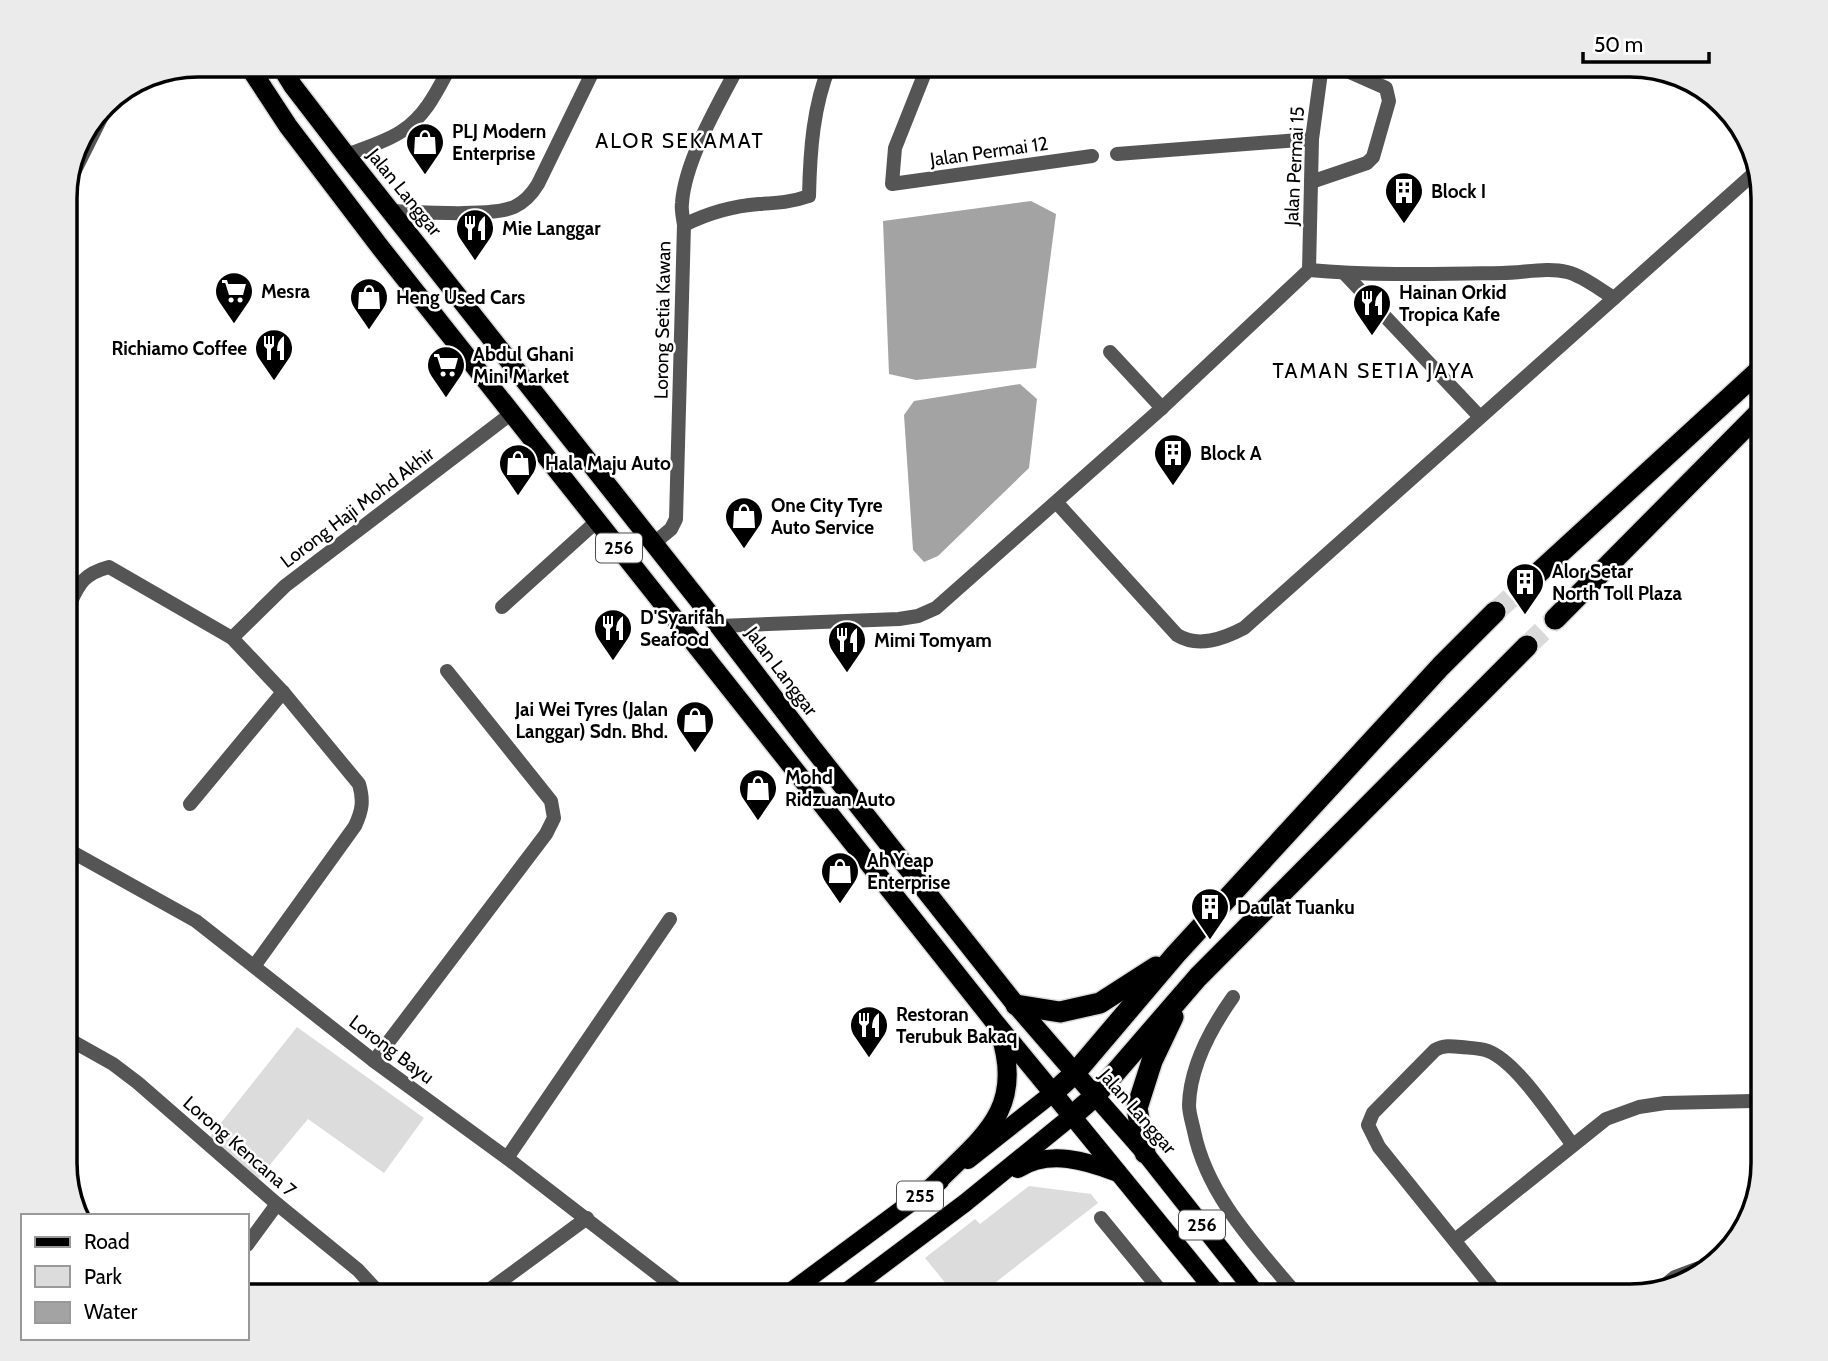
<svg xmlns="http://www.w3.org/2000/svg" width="1828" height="1361" viewBox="0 0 1828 1361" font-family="Cabin,sans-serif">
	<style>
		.green { fill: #dcdcdc }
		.water { fill: #a3a3a3 }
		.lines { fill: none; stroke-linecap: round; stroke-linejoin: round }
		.motorway-tunnel { stroke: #d9d9d9; stroke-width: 21; stroke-dasharray: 21 10; stroke-linecap: butt }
		.primary-casing { stroke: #dbdbdb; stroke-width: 20 }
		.trunk-casing { stroke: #dbdbdb; stroke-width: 22 }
		.motorway-casing { stroke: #dbdbdb; stroke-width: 24 }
		.minor { stroke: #555; stroke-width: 14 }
		.primary { stroke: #000; stroke-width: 18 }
		.trunk { stroke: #000; stroke-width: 19 }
		.motorway { stroke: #000; stroke-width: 21 }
		.labels { text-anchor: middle; stroke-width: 5; stroke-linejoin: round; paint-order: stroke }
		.shield { fill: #fff; stroke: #4c4c4c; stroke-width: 2 }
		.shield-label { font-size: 18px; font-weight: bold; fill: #000 }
		.poi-label { font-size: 19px; font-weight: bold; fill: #000; stroke: #fff; text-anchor: start }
		.street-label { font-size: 19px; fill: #000; stroke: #fff }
		.neighbourhood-label { font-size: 21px; letter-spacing: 2px; fill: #000; stroke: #fff }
		.rim { fill: none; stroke: #000; stroke-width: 3.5 }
	</style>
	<rect width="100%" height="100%" fill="#fff"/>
	<g class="green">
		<polygon points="297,1027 424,1118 384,1173 308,1119 258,1179 209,1138"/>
		<polygon points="1029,1186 1091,1194 1098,1203 978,1296 956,1296 925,1258 975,1219 980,1224"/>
	</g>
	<g class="water">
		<polygon points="1031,201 1056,214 1036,368 916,380 889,374 883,221"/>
		<polygon points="1020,384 1037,399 1029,468 938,556 924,562 913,550 904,415 914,401"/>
	</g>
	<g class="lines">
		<g class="motorway-tunnel">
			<polyline points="1495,612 1524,586"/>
			<polyline points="1527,646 1555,619"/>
		</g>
		<defs>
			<g id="primary">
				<polyline points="1095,1096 1145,1153 1258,1296"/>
				<polyline points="968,1160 1053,1093"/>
				<path d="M1018 1169C1049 1149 1087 1161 1118 1173"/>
				<polyline points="785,1296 940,1181"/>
				<polyline points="841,1296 965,1203 1072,1116 1219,1296"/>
			</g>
			<g id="trunk">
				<polyline points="248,65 288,126 380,247 997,1025 1072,1116"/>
				<polyline points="280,65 293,86 346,155 719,626 811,746 1016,1005 1095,1096"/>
				<path d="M930 1189C979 1139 1026 1112 1000 1034"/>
			</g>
			<g id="motorway">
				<polyline points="1524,586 1763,367"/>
				<polyline points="1555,619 1763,409"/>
				<polyline points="1016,1005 1060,1012 1100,1003 1156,967"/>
				<polyline points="1053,1093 1075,1073 1176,954 1441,666 1495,612"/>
				<polyline points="1072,1116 1095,1096 1198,977 1527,646"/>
				<polyline points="1145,1153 1137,1108 1152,1061 1173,1017"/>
			</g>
		</defs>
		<use href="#primary" class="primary-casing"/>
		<use href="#trunk" class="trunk-casing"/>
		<use href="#motorway" class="motorway-casing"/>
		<g class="minor">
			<polyline points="928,65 895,148 892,184 1092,156"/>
			<polyline points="1117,154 1312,139"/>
			<path d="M346 155C364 148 386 142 402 131 426 116 438 89 451 65"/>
			<polyline points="1311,182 1367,163 1373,157 1389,101 1386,88 1334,65"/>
			<polyline points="65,190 111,98"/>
			<path d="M391 211C418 212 492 217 514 207 525 202 532 194 538 184L596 65"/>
			<path d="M684 225C683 218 681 210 682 203 685 160 719 103 739 65"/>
			<polyline points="1309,270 1312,139 1322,65"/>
			<polyline points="1344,273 1480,417"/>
			<polyline points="1110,352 1162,408"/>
			<path d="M1057 503 1177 635C1198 648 1223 639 1244 628L1751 176"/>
			<path d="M653 544 671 529 676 519 684 225C708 213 732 206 759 204 778 203 792 202 809 196 810 151 813 106 830 65"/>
			<polyline points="502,607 597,521"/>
			<path d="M65 614C78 588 79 575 109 567L232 638 283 692 359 784C364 801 362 811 355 826L255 965"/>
			<path d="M719 626 899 619 918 616 936 608 1162 408 1309 270C1373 276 1438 274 1502 273 1523 273 1547 267 1567 272 1583 276 1599 289 1614 298"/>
			<polyline points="232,638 285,586 512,413"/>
			<polyline points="190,804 283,692"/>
			<polyline points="65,848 196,921 374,1061 507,1158 686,1296"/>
			<path d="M1233 997C1211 1028 1190 1066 1189 1105 1189 1113 1192 1122 1194 1131 1207 1196 1257 1247 1298 1296"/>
			<polyline points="65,1037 113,1064 138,1083 277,1204 358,1270 382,1296"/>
			<polyline points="374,1061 546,834 554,818 551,801 447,671"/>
			<polyline points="507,1158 670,919"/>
			<polyline points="1101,1218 1165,1296"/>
			<polyline points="1455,1240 1606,1119 1639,1107 1665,1103 1753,1101"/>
			<polyline points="247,1245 277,1204"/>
			<polyline points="1659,1290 1675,1277 1699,1268 1701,1273"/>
			<polyline points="481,1296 587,1218"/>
			<path d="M1499 1296 1379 1147 1368 1125 1373 1113 1435 1050C1443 1045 1452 1046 1461 1047 1470 1048 1480 1048 1488 1051 1517 1062 1553 1119 1572 1144"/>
		</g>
		<use href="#primary" class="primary"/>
		<use href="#trunk" class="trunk"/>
		<use href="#motorway" class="motorway"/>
	</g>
	<defs>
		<symbol id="shop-pin" viewBox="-11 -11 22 30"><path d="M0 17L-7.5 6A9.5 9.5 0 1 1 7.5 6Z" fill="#000" stroke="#fff"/><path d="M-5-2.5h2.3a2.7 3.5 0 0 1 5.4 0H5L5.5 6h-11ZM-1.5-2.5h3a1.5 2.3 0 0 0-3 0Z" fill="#fff"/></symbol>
		<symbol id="building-pin" viewBox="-11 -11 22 30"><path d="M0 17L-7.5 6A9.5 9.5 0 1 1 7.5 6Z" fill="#000" stroke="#fff"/><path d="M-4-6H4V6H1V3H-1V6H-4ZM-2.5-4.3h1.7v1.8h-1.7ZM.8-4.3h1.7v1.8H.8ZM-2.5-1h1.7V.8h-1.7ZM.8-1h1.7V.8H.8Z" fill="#fff"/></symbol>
		<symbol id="restaurant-pin" viewBox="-11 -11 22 30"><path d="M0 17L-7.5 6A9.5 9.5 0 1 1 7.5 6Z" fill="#000" stroke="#fff"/><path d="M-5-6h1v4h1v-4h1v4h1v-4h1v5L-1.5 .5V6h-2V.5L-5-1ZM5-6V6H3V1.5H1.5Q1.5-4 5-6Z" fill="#fff"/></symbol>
		<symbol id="supermarket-pin" viewBox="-11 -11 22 30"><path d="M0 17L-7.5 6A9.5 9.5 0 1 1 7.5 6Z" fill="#000" stroke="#fff"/><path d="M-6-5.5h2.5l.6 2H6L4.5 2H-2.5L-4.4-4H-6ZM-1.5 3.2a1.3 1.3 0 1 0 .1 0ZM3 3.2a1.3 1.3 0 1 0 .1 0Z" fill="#fff"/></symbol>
	</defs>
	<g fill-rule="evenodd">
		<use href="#shop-pin" x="403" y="120" width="44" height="60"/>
		<use href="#building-pin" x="1382" y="169" width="44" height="60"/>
		<use href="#restaurant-pin" x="453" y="206" width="44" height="60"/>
		<use href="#supermarket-pin" x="212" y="269" width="44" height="60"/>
		<use href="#shop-pin" x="347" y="275" width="44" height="60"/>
		<use href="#restaurant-pin" x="1350" y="281" width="44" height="60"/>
		<use href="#restaurant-pin" x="252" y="326" width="44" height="60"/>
		<use href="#supermarket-pin" x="424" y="343" width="44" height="60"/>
		<use href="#building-pin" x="1151" y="431" width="44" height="60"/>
		<use href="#shop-pin" x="496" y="441" width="44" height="60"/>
		<use href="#shop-pin" x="722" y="494" width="44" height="60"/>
		<use href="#building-pin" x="1503" y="560" width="44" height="60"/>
		<use href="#restaurant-pin" x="591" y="606" width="44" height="60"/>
		<use href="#restaurant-pin" x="825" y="618" width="44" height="60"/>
		<use href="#shop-pin" x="673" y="698" width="44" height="60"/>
		<use href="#shop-pin" x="736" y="766" width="44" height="60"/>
		<use href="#shop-pin" x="818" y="849" width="44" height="60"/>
		<use href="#building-pin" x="1188" y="885" width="44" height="60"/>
		<use href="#restaurant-pin" x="847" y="1003" width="44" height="60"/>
	</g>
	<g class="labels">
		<g class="shield">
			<rect x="596" y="533.5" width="46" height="29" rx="5"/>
			<rect x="897" y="1181.5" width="46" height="29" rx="5"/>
			<rect x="1179" y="1210.5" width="46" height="29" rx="5"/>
		</g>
		<g class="shield-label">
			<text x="619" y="554">256</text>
			<text x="920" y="1202">255</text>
			<text x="1202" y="1231">256</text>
		</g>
		<g class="poi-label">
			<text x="452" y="138">PLJ Modern<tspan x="452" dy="22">Enterprise</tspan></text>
			<text x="1431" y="198">Block I</text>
			<text x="502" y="235">Mie Langgar</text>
			<text x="261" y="298">Mesra</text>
			<text x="1399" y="299">Hainan Orkid<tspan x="1399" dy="22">Tropica Kafe</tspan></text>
			<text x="396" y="304">Heng Used Cars</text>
			<text x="247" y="355" text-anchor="end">Richiamo Coffee</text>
			<text x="473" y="361">Abdul Ghani<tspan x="473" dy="22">Mini Market</tspan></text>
			<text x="1200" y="460">Block A</text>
			<text x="545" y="470">Hala Maju Auto</text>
			<text x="771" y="512">One City Tyre<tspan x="771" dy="22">Auto Service</tspan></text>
			<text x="1552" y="578">Alor Setar<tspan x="1552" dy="22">North Toll Plaza</tspan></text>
			<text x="640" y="624">D'Syarifah<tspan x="640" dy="22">Seafood</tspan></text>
			<text x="874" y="647">Mimi Tomyam</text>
			<text x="668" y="716" text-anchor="end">Jai Wei Tyres (Jalan<tspan x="668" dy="22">Langgar) Sdn. Bhd.</tspan></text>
			<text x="785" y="784">Mohd<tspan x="785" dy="22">Ridzuan Auto</tspan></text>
			<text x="867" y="867">Ah Yeap<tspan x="867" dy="22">Enterprise</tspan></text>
			<text x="1237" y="914">Daulat Tuanku</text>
			<text x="896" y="1021">Restoran<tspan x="896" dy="22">Terubuk Bakaq</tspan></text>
		</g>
		<g class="street-label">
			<text transform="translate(989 151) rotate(-8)" y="7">Jalan Permai 12</text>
			<text transform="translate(1294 166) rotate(-87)" y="7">Jalan Permai 15</text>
			<text transform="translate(405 192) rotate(51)" y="7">Jalan Langgar</text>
			<text transform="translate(662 320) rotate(-89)" y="7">Lorong Setia Kawan</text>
			<text transform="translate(357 507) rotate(-37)" y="7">Lorong Haji Mohd Akhir</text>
			<text transform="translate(782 671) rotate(53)" y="7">Jalan Langgar</text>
			<text transform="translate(392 1049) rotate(37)" y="7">Lorong Bayu</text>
			<text transform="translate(1138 1111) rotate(49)" y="7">Jalan Langgar</text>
			<text transform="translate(240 1146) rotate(41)" y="7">Lorong Kencana 7</text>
		</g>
		<g class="neighbourhood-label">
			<text x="680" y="148">ALOR SEKAMAT</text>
			<text x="1374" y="378">TAMAN SETIA JAYA</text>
		</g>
	</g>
	<path d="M0 0H1828V1361H0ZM198 77H1630A121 121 0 0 1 1751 198V1163A121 121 0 0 1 1630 1284H198A121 121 0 0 1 77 1163V198A121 121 0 0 1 198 77Z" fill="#ebebeb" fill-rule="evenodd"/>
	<path class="rim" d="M198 77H1630A121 121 0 0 1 1751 198V1163A121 121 0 0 1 1630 1284H198A121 121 0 0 1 77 1163V198A121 121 0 0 1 198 77Z"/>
	<rect x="21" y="1214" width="228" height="126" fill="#ffffff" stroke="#999999" stroke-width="2"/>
	<rect x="35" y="1237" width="35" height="10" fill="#000000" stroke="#999999" stroke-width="2"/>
	<text x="84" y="1249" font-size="21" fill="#000000">Road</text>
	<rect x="35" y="1266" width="35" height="21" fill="#dcdcdc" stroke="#999999" stroke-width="2"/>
	<text x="84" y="1284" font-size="21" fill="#000000">Park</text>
	<rect x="35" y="1302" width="35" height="21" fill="#a3a3a3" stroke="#999999" stroke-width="2"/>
	<text x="84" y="1319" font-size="21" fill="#000000">Water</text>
	<path d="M1583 52v10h126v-10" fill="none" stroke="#000000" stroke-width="3.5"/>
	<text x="1594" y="52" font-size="21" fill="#000000" stroke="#ffffff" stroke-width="5" paint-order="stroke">50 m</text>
</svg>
